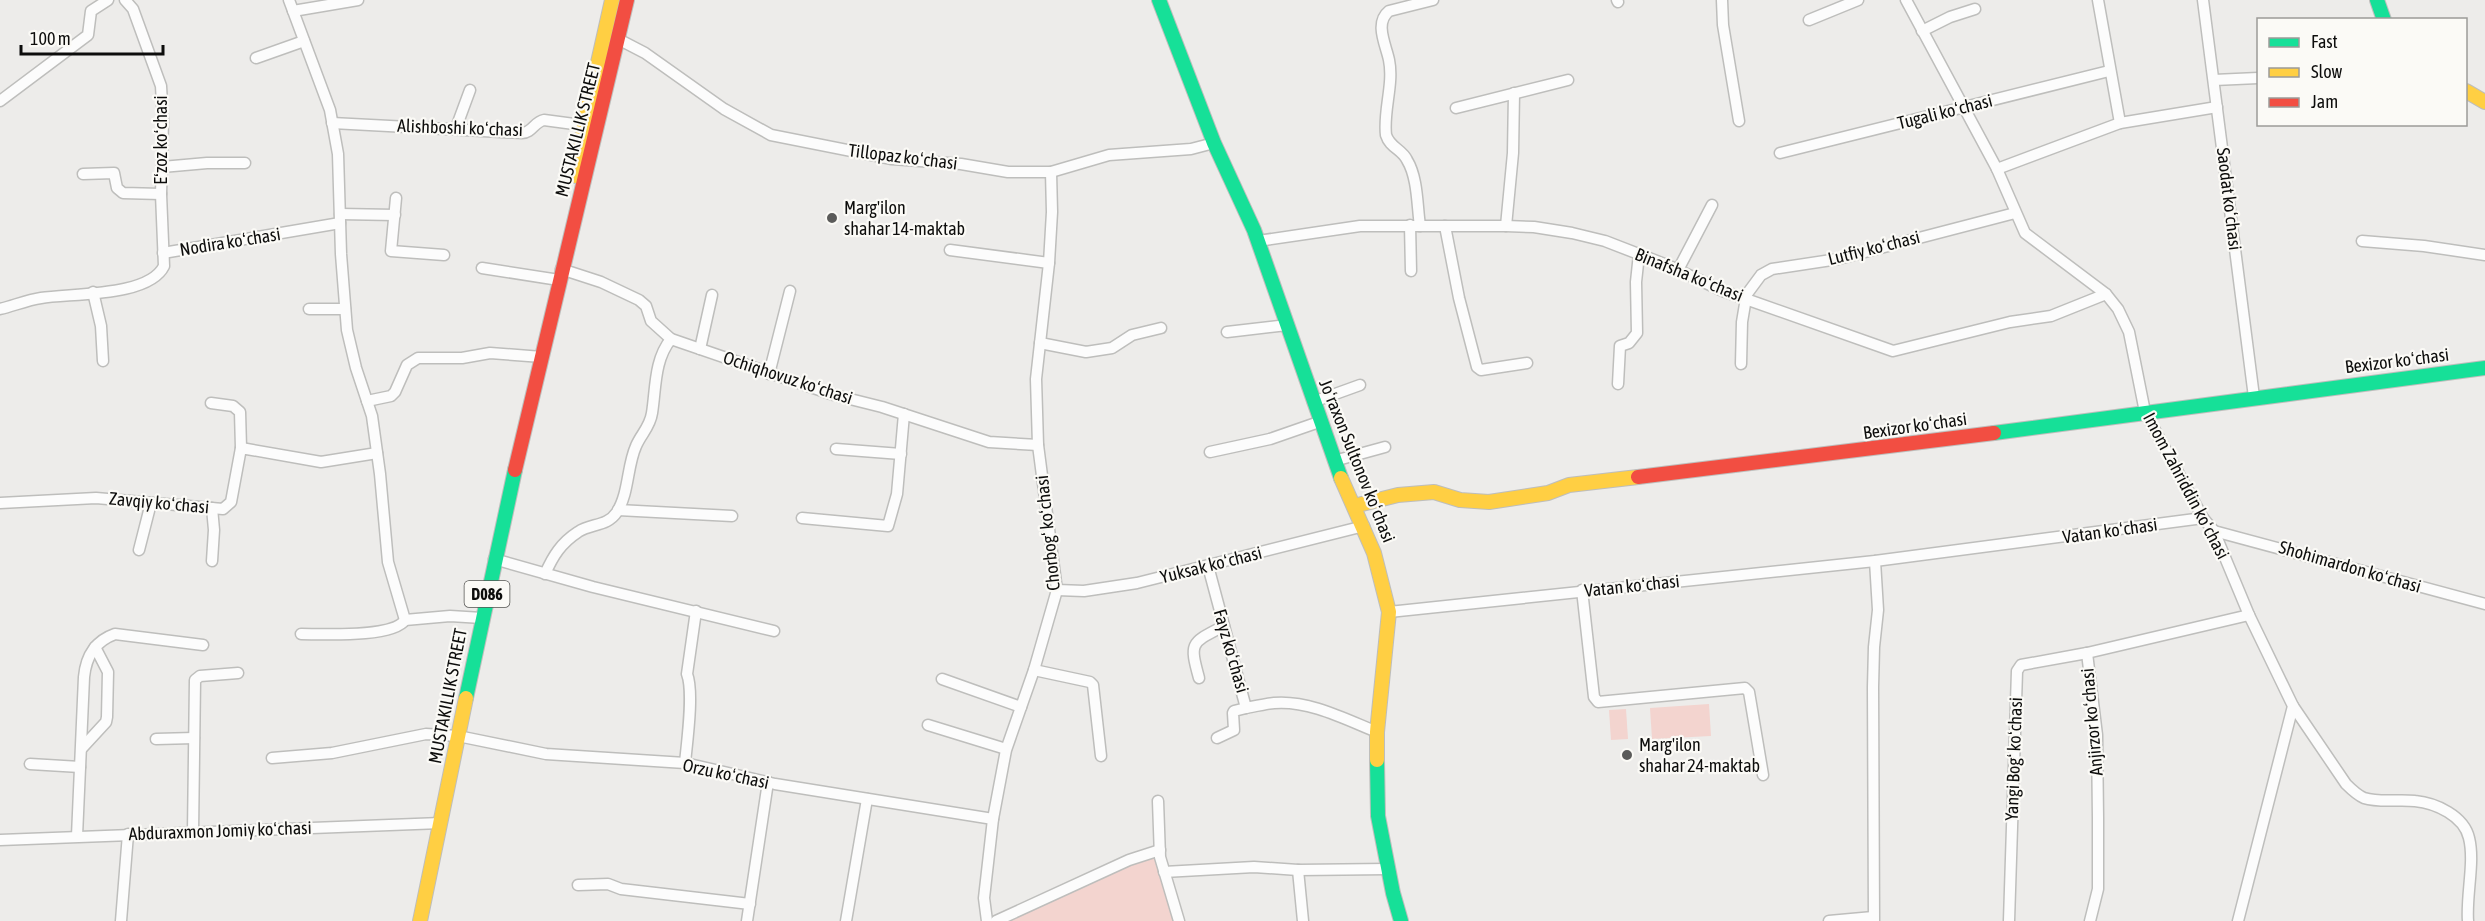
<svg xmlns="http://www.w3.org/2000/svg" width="2485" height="921" viewBox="0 0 2485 921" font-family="'Asap Condensed',sans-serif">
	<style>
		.green { fill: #f3d4cf }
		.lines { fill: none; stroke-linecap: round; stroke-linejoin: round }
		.street-casing { stroke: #bebebc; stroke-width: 13 }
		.fast-casing { stroke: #bebebc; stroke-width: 16 }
		.slow-casing { stroke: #bebebc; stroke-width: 16 }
		.jam-casing { stroke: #bebebc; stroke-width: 16 }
		.street { stroke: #fcfcfc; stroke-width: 10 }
		.fast { stroke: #16e098; stroke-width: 14 }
		.slow { stroke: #ffcf43; stroke-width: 14 }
		.jam { stroke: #f24e42; stroke-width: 14 }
		.poi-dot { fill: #5b5b5a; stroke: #fbfaf6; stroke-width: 2 }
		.labels { text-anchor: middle; stroke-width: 4.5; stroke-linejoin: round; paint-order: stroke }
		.shield { fill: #fbfaf6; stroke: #545452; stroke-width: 1.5 }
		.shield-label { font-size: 16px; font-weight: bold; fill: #0d0d0c }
		.street-label { font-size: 18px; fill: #0d0d0c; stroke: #fbfaf6 }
		.poi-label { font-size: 18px; fill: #0d0d0c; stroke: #fbfaf6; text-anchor: start }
	</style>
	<rect width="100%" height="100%" fill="#edecea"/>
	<g class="green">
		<polygon points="1709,704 1711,736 1652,739 1650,708"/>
		<polygon points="1626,709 1628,739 1611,740 1609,710"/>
		<polygon points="1155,854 1173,921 1004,921 1063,892"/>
	</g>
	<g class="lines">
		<defs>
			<g id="street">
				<polyline points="289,0 330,110 338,154 341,254 347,330 356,368 372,416 380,474 388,562 405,620"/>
				<polyline points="1617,0 1618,2"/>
				<polyline points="1722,0 1723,25 1739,121"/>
				<polyline points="1906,0 1997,169 2025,233 2106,294 2118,309 2129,332 2145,412 2203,518 2214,531 2249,615 2293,706 2238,921"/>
				<polyline points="2098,0 2120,123"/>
				<polyline points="2203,0 2254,397"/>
				<polyline points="293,11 358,0"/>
				<polyline points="1809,20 1858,0"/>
				<polyline points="1922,31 1950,17 1975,9"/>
				<polyline points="618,39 645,53 724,109 771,135 892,159 961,164 1008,172 1051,172 1109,155 1191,149 1214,143"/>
				<polyline points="256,58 304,41"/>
				<polyline points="2214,80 2258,78"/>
				<polyline points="0,101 88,35 91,11 108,0"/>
				<polyline points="1456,108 1568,80"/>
				<path d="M332 123 522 133C532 133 534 122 544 120L589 126"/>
				<polyline points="456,128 470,90"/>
				<polyline points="1780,153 2109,71"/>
				<polyline points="162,167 207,163 245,163"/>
				<polyline points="1997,169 2120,123 2217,107"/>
				<polyline points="83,174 114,173 117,188 123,193 161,194"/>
				<polyline points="396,198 391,251 444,255"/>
				<polyline points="340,214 395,215"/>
				<polyline points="1410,225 1411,271"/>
				<path d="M1420 226C1417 206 1418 178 1407 160 1402 149 1390 148 1386 135 1383 111 1394 84 1389 60 1386 45 1374 23 1389 11L1433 0"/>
				<polyline points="1445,226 1459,298 1477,367 1481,370 1527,363"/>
				<polyline points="1506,226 1513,153 1514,93"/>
				<polyline points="1258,241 1360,226 1506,226 1534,227 1572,233 1605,241 1667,265 1723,291 1893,351 2010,322 2051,316 2106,294"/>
				<polyline points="2362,241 2424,246 2485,255"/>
				<polyline points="950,250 1049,263"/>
				<polyline points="163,253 340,223"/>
				<polyline points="482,268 559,280"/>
				<polyline points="561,269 601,282 639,300 646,306 651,321 671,339 834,395 882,407 989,442 1038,445"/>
				<polyline points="1678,270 1712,205"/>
				<polyline points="93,292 101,326 103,361"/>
				<polyline points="1744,298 1761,275 1772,269 1838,259 2015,213"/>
				<path d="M0 309C13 306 27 300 41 298 72 293 149 297 164 266L161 194 163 121 161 86 133 9 125 0"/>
				<polyline points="309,309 345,309"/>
				<polyline points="1227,332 1287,325"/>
				<polyline points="1040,343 1086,352 1112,348 1132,335 1161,328"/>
				<polyline points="700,349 712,295"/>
				<polyline points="1741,364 1742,322 1746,298"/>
				<polyline points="769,374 790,291"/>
				<polyline points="1618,384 1620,346 1629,343 1637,333 1636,282 1639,254"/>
				<polyline points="367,401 391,396 395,392 407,365 418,358 462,358 490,353 542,357"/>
				<polyline points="1313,402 1360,385"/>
				<polyline points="211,403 233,406 240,412 241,448"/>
				<polyline points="836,449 901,454"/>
				<polyline points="1210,452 1270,439 1319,422"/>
				<polyline points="1334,461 1385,447"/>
				<polyline points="0,503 96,498 223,509 231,502 241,448 321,462 377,453"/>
				<polyline points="212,508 214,530 212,561"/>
				<polyline points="618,510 732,516"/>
				<polyline points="802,518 888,526 897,494 904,414"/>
				<polyline points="2214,531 2485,604"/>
				<polyline points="139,550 151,503"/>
				<polyline points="494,559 593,587 774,631"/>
				<path d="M1208 566 1246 708C1256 706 1265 704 1274 703 1309 700 1345 719 1377 732"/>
				<path d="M545 574C553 556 561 543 578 532 591 523 607 527 617 512 629 493 627 466 636 446 641 434 650 427 652 413 656 388 654 360 671 339"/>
				<polyline points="1057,590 1084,591 1137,583 1364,526"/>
				<polyline points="1582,590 1594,697 1598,702 1745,688 1749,692 1763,775"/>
				<polyline points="1389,612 1875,561 2203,518"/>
				<polyline points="405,620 450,616 482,618"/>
				<path d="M301 634C323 634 393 638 405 620"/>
				<polyline points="1034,670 1090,682 1093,685 1101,756"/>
				<path d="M1199 678C1189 642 1191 643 1224 626"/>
				<polyline points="942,679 1021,707"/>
				<path d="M2293 706 2346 784C2352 790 2357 795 2364 798 2380 803 2398 799 2415 801 2436 803 2464 816 2469 838 2475 862 2466 895 2468 921"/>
				<polyline points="928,725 1006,749"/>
				<polyline points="1217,738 1234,730 1233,713 1234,711 1246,708"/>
				<polyline points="156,739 194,738"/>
				<polyline points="82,748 106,722 107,717 108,672 95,647"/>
				<polyline points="272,758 332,753 426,734 458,736 546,754 685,763 775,784 993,819"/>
				<path d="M685 763C687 742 694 692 687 674L696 611"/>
				<polyline points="30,764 80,767"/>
				<polyline points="1158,801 1160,857 1179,921"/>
				<polyline points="193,832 195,680 200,676 238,673"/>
				<path d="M77 836 84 677C86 656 95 641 115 634L203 645"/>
				<polyline points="0,840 441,823"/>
				<polyline points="1298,870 1303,921"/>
				<polyline points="1164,872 1254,867 1298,870 1388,869"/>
				<polyline points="578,885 608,884 621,889 750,904"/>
				<polyline points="121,921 128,834"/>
				<polyline points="747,921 768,782"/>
				<polyline points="846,921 867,799"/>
				<polyline points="987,921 984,898 993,819 1006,750 1034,670 1057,590 1038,445 1036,379 1049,263 1052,212 1051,172"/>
				<polyline points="996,921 1129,860 1160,850"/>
				<polyline points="1829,921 1873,917"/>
				<polyline points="1874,921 1873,687 1874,647 1878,610 1875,561"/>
				<polyline points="2009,921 2017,671 2021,665 2087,653"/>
				<polyline points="2090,921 2098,889 2098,818 2097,735 2087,653 2249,615"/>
			</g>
			<g id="fast">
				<polyline points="1159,0 1214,143 1254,230 1341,478"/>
				<polyline points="2377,0 2384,20"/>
				<polyline points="1994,433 2485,368"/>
				<polyline points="466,698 515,470"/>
				<polyline points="1377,760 1378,816 1393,893 1401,921"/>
			</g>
			<g id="slow">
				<polyline points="2466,91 2485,102"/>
				<polyline points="576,176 584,125 612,0"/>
				<polyline points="1341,478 1374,553 1389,612 1377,732 1377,760"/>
				<polyline points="1354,506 1398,495 1434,492 1460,500 1489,502 1548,493 1569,485 1638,477"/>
				<polyline points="420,921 466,698"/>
			</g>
			<g id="jam">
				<polyline points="515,470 627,0"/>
				<polyline points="1638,477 1994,433"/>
			</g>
		</defs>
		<use href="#street" class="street-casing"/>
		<use href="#fast" class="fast-casing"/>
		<use href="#slow" class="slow-casing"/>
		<use href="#jam" class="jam-casing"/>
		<use href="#street" class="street"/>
		<use href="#fast" class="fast"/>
		<use href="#slow" class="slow"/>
		<use href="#jam" class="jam"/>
	</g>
	<g class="poi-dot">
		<circle cx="832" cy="218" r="6"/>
		<circle cx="1627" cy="755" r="6"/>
	</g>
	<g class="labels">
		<rect class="shield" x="464.5" y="581" width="45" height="26" rx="4.5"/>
		<g class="shield-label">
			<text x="487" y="600">D086</text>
		</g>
		<g class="street-label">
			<text transform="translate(1945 112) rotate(-14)" y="6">Tugali koʻchasi</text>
			<text transform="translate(460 128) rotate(2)" y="6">Alishboshi koʻchasi</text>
			<text transform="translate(578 130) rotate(-76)" y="6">MUSTAKILLIK STREET</text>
			<text transform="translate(161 140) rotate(-90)" y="6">Eʻzoz koʻchasi</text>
			<text transform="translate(903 157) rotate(7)" y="6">Tillopaz koʻchasi</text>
			<text transform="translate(2229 199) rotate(83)" y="6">Saodat koʻchasi</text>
			<text transform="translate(230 242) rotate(-9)" y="6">Nodira koʻchasi</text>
			<text transform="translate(1874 248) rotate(-14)" y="6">Lutfiy koʻchasi</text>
			<text transform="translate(1689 275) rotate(22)" y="6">Binafsha koʻchasi</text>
			<text transform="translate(2397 361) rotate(-7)" y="6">Bexizor koʻchasi</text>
			<text transform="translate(788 378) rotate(18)" y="6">Ochiqhovuz koʻchasi</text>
			<text transform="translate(1915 426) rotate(-8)" y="6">Bexizor koʻchasi</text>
			<text transform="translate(1357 461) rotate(68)" y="6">Joʻraxon Sultonov koʻchasi</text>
			<text transform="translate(2186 486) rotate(62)" y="6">Imom Zahriddin koʻchasi</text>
			<text transform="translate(159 503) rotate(5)" y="6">Zavqiy koʻchasi</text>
			<text transform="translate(2110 531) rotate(-8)" y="6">Vatan koʻchasi</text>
			<text transform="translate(1048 533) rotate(-96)" y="6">Chorbogʻ koʻchasi</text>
			<text transform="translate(1211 565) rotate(-14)" y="6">Yuksak koʻchasi</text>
			<text transform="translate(2350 567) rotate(16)" y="6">Shohimardon koʻchasi</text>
			<text transform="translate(1632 586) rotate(-6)" y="6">Vatan koʻchasi</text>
			<text transform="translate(1231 651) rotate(74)" y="6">Fayz koʻchasi</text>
			<text transform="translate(448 696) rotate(-79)" y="6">MUSTAKILLIK STREET</text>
			<text transform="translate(2092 722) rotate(-95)" y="6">Anjirzor koʻchasi</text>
			<text transform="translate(2014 759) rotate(-88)" y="6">Yangi Bogʻ koʻchasi</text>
			<text transform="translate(726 774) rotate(12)" y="6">Orzu koʻchasi</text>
			<text transform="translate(220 831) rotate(-2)" y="6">Abduraxmon Jomiy koʻchasi</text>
		</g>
		<g class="poi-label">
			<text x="844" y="214">Marg'ilon<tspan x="844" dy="21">shahar 14-maktab</tspan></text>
			<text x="1639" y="751">Marg'ilon<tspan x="1639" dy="21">shahar 24-maktab</tspan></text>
		</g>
	</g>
	<rect x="2257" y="18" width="210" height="108" fill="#fbfaf6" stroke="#9c9b98" stroke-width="1.5"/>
	<rect x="2269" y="38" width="30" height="9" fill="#16e098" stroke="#9c9b98" stroke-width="1.5"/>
	<text x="2311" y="48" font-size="18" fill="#0d0d0c">Fast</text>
	<rect x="2269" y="68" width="30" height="9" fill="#ffcf43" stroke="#9c9b98" stroke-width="1.5"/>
	<text x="2311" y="78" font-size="18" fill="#0d0d0c">Slow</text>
	<rect x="2269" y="98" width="30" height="9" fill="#f24e42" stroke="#9c9b98" stroke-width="1.5"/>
	<text x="2311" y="108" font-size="18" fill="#0d0d0c">Jam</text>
	<path d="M21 45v9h142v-9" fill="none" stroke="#0d0d0c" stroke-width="3"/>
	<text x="30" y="45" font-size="18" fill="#0d0d0c" stroke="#fbfaf6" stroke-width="4.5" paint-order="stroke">100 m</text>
</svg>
